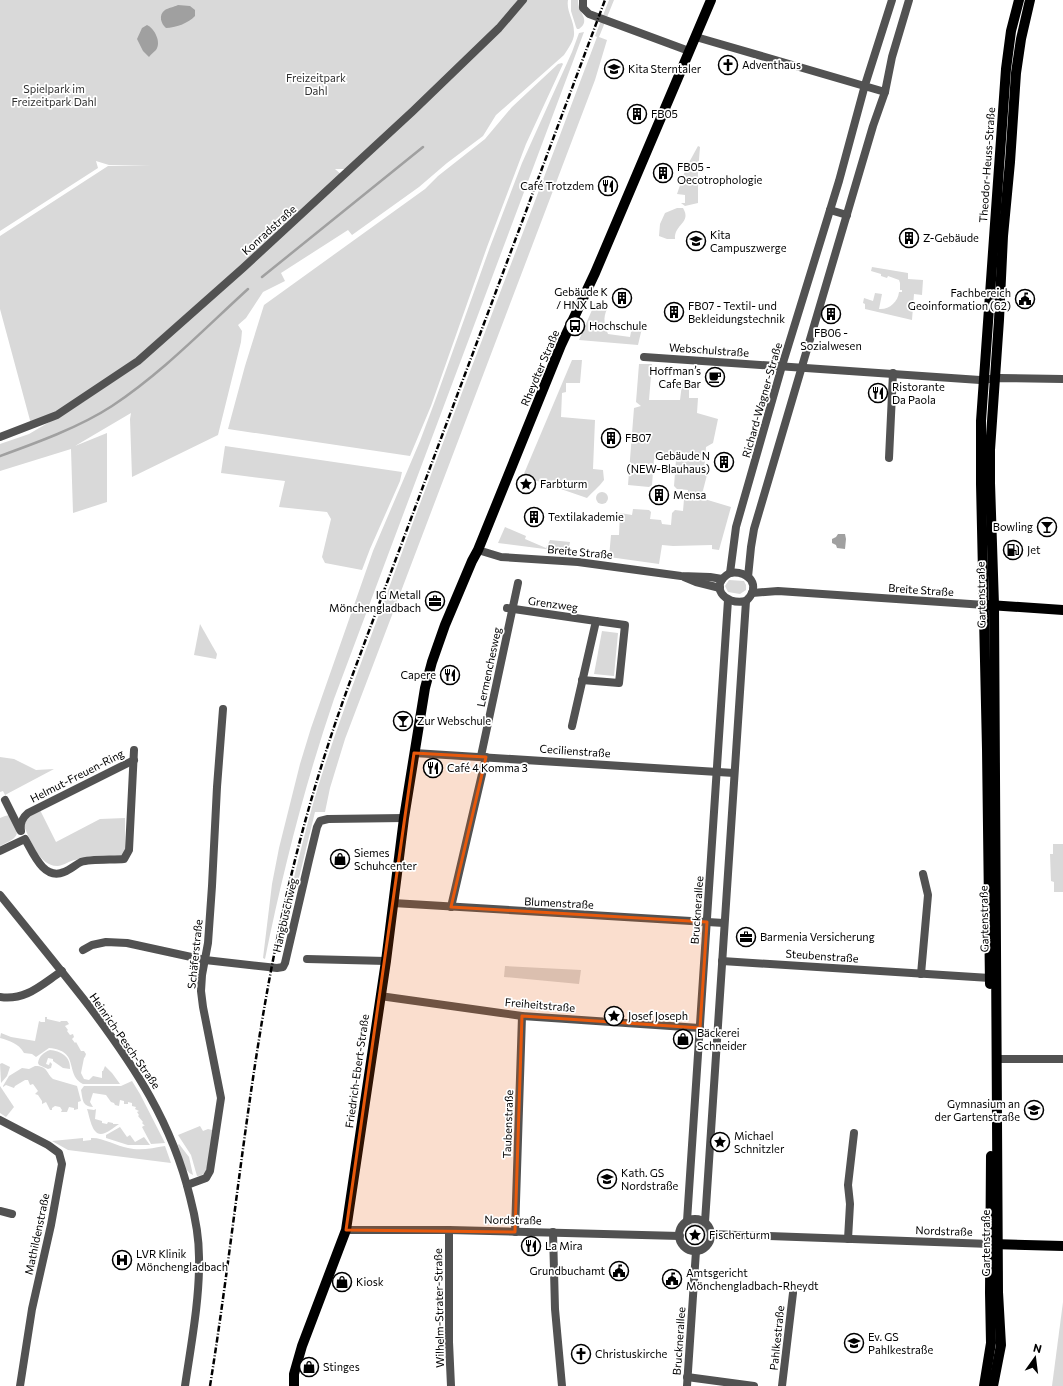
<svg xmlns="http://www.w3.org/2000/svg" width="1063" height="1386" viewBox="0 0 1063 1386" font-family="Commissioner,sans-serif">
	<style>
		.green { fill: #d9d9d9 }
		.water { fill: #a0a0a0 }
		.lines { fill: none; stroke-linecap: round; stroke-linejoin: round }
		.stream { stroke: #a0a0a0; stroke-width: 2.5 }
		.minor { stroke: #525252; stroke-width: 8 }
		.major { stroke: #000; stroke-width: 10 }
		.rail { stroke: #000; stroke-width: 2.5; stroke-dasharray: 6 2 1 2; stroke-linecap: butt }
		.marked { fill: #e8590c; fill-opacity: 0.2; stroke: #e8590c; stroke-width: 3; stroke-linejoin: round }
		.labels { text-anchor: middle; stroke-width: 3.5; stroke-linejoin: round; paint-order: stroke }
		.poi-label { font-size: 11px; fill: #000; stroke: #fff; text-anchor: start }
		.park-label { font-size: 11px; fill: #303030; stroke: #fff }
		.street-label { font-size: 11px; fill: #000; stroke: #fff }
	</style>
	<rect width="100%" height="100%" fill="#fff"/>
	<g class="green">
		<polygon points="0,0 519,0 509,13 349,169 335,169 343,176 117,374 63,408 31,424 0,309 0,236 108,166 151,165 109,165 96,161 98,168 0,231"/>
		<path d="M526 0H568C566 11 574 20 574 32 575 39 568 49 564 55L496 115 483 136 447 163 419 187 352 235 348 230 281 273 285 281 263 292 246 318 238 325 242 331 241 342 218 435 132 477 130 419 131 413 75 446 107 433V502L73 513 71 449 0 471V444L29 434 85 401 292 226 381 145Z"/>
		<path d="M571 0H578C577 12 592 20 579 29H577L576 27 571 11Z"/>
		<path d="M609 0H614L599 37 607 40 595 80 345 739 330 788 325 812H315L289 919 285 918C296 868 308 817 324 768 351 686 383 606 412 525 473 362 536 200 597 37L595 36Z"/>
		<path d="M584 32 334 699C305 784 283 871 265 959L263 958 272 884 279 848 300 764 311 728 373 551 420 441 435 401 490 247 522 163 572 52 579 33Z"/>
		<polygon points="562,63 563,64 526,144 487,247 431,406 410,456 228,429 245,366 264,305 425,189 438,176 485,139 512,107 558,64"/>
		<polygon points="698,146 700,147 698,172 698,203 685,206 681,203 685,203 685,195 677,194 686,168"/>
		<path d="M677 208H683C692 223 674 224 675 239H667L659 236 660 224 665 213Z"/>
		<path d="M872 267 908 273V279L923 280 922 295 914 294 912 320 865 309V304L863 303 864 298 873 301 875 293 882 294 879 309C889 310 898 302 899 292H902V290H900V283L899 280 888 276 887 278 881 276V274L871 271Z"/>
		<path d="M595 303 607 309C603 318 604 324 608 334L630 337 632 327 642 328 638 345 579 340Z"/>
		<path d="M572 360H582L580 383H566V392L562 393 561 417 595 420 593 469 603 470 604 480C599 487 592 492 587 498L523 476Z"/>
		<polygon points="639,364 652,364 649,400 680,400 682,384 689,385 689,398 698,398 697,413 718,419 713,443 706,447 704,474 707,475 701,498 731,507 719,550 712,549 712,545 673,546 662,545 659,564 609,557 611,535 619,535 620,513 632,515 633,509 649,510 651,512 650,519 661,520 662,524 671,525 672,513 675,510 683,511 684,499 687,499 688,490 677,489 674,486 676,460 654,459 652,485 649,487 628,485 634,408 641,406 636,402"/>
		<polygon points="225,446 402,472 400,481 370,549 362,570 325,563 322,557 331,519 327,512 279,507 285,481 221,473"/>
		<circle cx="602" cy="498" r="6"/>
		<polygon points="505,527 526,536 525,539 546,548 550,540 570,542 568,552 498,543"/>
		<polygon points="729,580 744,581 746,585 746,590 740,594 728,592 725,586"/>
		<polygon points="200,624 217,654 216,659 194,655"/>
		<polygon points="602,631 618,633 614,676 594,674"/>
		<polygon points="0,757 14,759 36,770 54,769 5,795 3,791 0,792"/>
		<path d="M40 810 56 842 100 819 125 818V849L122 856C107 857 90 856 75 860 69 861 65 865 58 866 40 867 30 840 24 826L26 817Z"/>
		<path d="M10 815C20 835 21 836 0 846V818L5 816Z"/>
		<polygon points="1053,844 1063,844 1063,892 1054,892 1054,882 1051,881 1050,854 1053,854"/>
		<polygon points="505,966 581,970 579,984 504,977"/>
		<path d="M45 1017H47V1019L60 1022 61 1021H67L69 1024 65 1026 68 1030 67 1031 70 1035 73 1034 74 1037 72 1039 75 1043 76 1042 81 1051H84L86 1054 85 1057 84 1058 81 1073 84 1079 89 1080 93 1076 102 1078V1071H103L105 1066 112 1073 120 1084H83C64 1074 81 1051 49 1048L36 1057 32 1054 24 1053C18 1043 10 1041 0 1038L1 1033 11 1037 35 1041 39 1021 41 1022H45Z"/>
		<path d="M50 1050C60 1051 71 1056 70 1069L63 1068 53 1061V1059L48 1058 46 1064 49 1065 50 1062 52 1064 51 1068 48 1069 39 1065 38 1063C39 1056 44 1052 50 1050Z"/>
		<polygon points="2,1063 10,1067 7,1076 1,1083 0,1064"/>
		<path d="M35 1066C48 1066 46 1073 53 1079L77 1086 81 1101 78 1102V1109L74 1110V1108L69 1107 67 1112H61L62 1110 60 1107 55 1106 52 1108V1110H50L46 1102 42 1104V1101L38 1095 35 1094 38 1091 33 1084 30 1085 28 1080H25L15 1086 14 1088 6 1085 3 1087V1086L9 1076 22 1068 29 1069Z"/>
		<path d="M132 1081 140 1094 165 1143 151 1144 142 1127 145 1125H144L142 1123 143 1122 138 1116 139 1115 137 1112 139 1111 135 1109 136 1107 132 1106V1103L128 1102V1104H124V1101L120 1100 119 1106 115 1105 114 1103 111 1102 106 1095 93 1093 90 1102 93 1107C82 1106 83 1100 81 1090L84 1086H121Z"/>
		<polygon points="0,1086 14,1107 6,1117 0,1113"/>
		<path d="M87 1109 94 1110 96 1109 95 1119 102 1121V1123L107 1124 108 1122 113 1123V1124H119C114 1127 110 1131 105 1133 92 1139 90 1117 87 1109Z"/>
		<path d="M200 1126 203 1131 208 1129 212 1130C211 1141 211 1163 205 1172 203 1175 201 1176 197 1176L191 1155 178 1135Z"/>
		<polygon points="120,1127 127,1137 130,1135 135,1142 144,1137 150,1145 128,1145 106,1138 106,1135"/>
		<path d="M83 1138V1141L91 1140V1138C101 1137 117 1146 128 1148 140 1151 153 1148 165 1146L171 1163 68 1150 52 1141Z"/>
		<path d="M179 1144 189 1157 193 1175C183 1171 181 1155 178 1145Z"/>
		<circle cx="696" cy="1234" r="11"/>
		<polygon points="1063,1302 1063,1386 1052,1386"/>
	</g>
	<g class="water">
		<path d="M178 5 190 6 195 10V16C189 23 175 28 166 28 161 24 158 15 165 10 168 8 174 7 178 5Z"/>
		<path d="M147 25C154 28 162 42 156 50 154 52 151 54 149 57L143 51 137 39 142 28Z"/>
		<polygon points="838,534 845,534 846,539 845,549 837,548 836,545 832,543 832,539 836,537"/>
	</g>
	<g class="lines">
		<g class="stream">
			<polyline points="262,277 423,147"/>
			<path d="M0 456C36 443 80 427 112 406 162 373 204 329 248 289"/>
		</g>
		<g class="minor">
			<polyline points="583,0 583,8 589,14 689,51"/>
			<polyline points="696,37 885,92"/>
			<polyline points="830,210 847,215"/>
			<polyline points="644,357 980,380 1000,378 1063,379"/>
			<polyline points="0,437 57,415 138,361 243,268 413,111 499,28 523,0"/>
			<polyline points="889,458 893,373"/>
			<polyline points="478,550 501,557 578,562 681,576 710,577 722,579"/>
			<polyline points="730,573 736,527 782,366 839,181 865,85 892,0"/>
			<path d="M730 573C749 570 762 586 746 601 724 606 708 585 730 573Z"/>
			<polyline points="684,577 696,582 720,588"/>
			<polyline points="748,577 751,547 754,529 873,126 885,92 892,57 909,0"/>
			<polyline points="752,593 778,591 985,605"/>
			<polyline points="507,608 596,621 572,726"/>
			<polyline points="582,680 619,683 625,625 596,621"/>
			<polyline points="414,753 734,773"/>
			<polyline points="481,756 518,583"/>
			<polyline points="5,800 20,830"/>
			<path d="M21 831C20 823 22 818 28 813L134 760"/>
			<path d="M0 851 25 839C33 853 44 881 64 872 70 870 75 865 81 862 89 859 114 860 124 859L129 850 134 750"/>
			<path d="M0 895C30 932 60 969 89 1006 135 1067 172 1123 190 1197 195 1216 199 1237 199 1257 200 1298 191 1345 185 1386"/>
			<polyline points="393,903 724,923"/>
			<polyline points="451,907 486,757"/>
			<polyline points="83,950 92,945 106,942 127,943 205,960 277,968 283,967 285,963 309,860 317,827 320,821 328,819 404,818"/>
			<polyline points="307,959 386,961"/>
			<polyline points="722,961 990,978"/>
			<polyline points="921,974 928,895 923,874"/>
			<polyline points="380,996 522,1016 700,1028"/>
			<path d="M0 997C26 1001 42 984 62 971"/>
			<polyline points="997,1059 1063,1059"/>
			<polyline points="0,1120 48,1145 59,1153 62,1164 51,1225 32,1309 20,1386"/>
			<polyline points="187,1185 206,1178 210,1171 221,1098 203,1007 201,991 202,975 208,943 212,886 217,787 223,709"/>
			<polyline points="0,1211 12,1214"/>
			<circle cx="695" cy="1235" r="16"/>
			<polyline points="687,1221 728,600"/>
			<polyline points="705,1222 746,601"/>
			<polyline points="346,1230 449,1230 680,1236"/>
			<polyline points="449,1230 449,1342 451,1386"/>
			<polyline points="515,1232 522,1016"/>
			<polyline points="553,1232 555,1309 562,1386"/>
			<polyline points="711,1234 990,1244"/>
			<polyline points="848,1239 850,1204 848,1185 854,1133"/>
			<polyline points="687,1377 754,1386"/>
			<polyline points="687,1386 696,1251"/>
			<polyline points="782,1386 793,1293"/>
		</g>
		<g class="major">
			<polyline points="989,605 1063,610"/>
			<polyline points="990,984 987,749 981,484 981,421 1006,69 1011,31 1019,0"/>
			<polyline points="991,1244 1063,1246"/>
			<polyline points="294,1386 294,1374 302,1346 346,1230 386,961 404,818 425,688 432,662 445,625 472,561 478,550 561,345 595,273 711,0"/>
			<polyline points="984,1386 991,1343 990,1293 991,1156"/>
			<polyline points="993,1386 1001,1345 998,1292 994,605 990,483 990,450 999,320 1003,236 1010,162 1016,73 1021,39 1030,0"/>
		</g>
		<path class="rail" d="M210 1386C233 1243 246 1097 274 955 292 861 318 768 351 679L605 0"/>
	</g>
	<path class="marked" d="M414 753 486 757 451 907 707 922 700 1028 522 1016 515 1232 346 1230Z"/>
	<defs>
		<symbol id="church-ring" viewBox="-11 -11 22 22"><circle r="9.5" fill="#fff" stroke="#000" stroke-width="1.5"/><path d="M-1.2-6h2.4v3.5h3.3v2.4h-3.3V6h-2.4V-.1h-3.3v-2.4h3.3Z" fill="#000"/></symbol>
		<symbol id="school-ring" viewBox="-11 -11 22 22"><circle r="9.5" fill="#fff" stroke="#000" stroke-width="1.5"/><path d="M0-5L7-2L0 1L-7-2ZM-4 1L0 2.5L4 1V4Q0 6-4 4Z" fill="#000"/></symbol>
		<symbol id="building-ring" viewBox="-11 -11 22 22"><circle r="9.5" fill="#fff" stroke="#000" stroke-width="1.5"/><path d="M-4-6H4V6H1V3H-1V6H-4ZM-2.5-4.3h1.7v1.8h-1.7ZM.8-4.3h1.7v1.8H.8ZM-2.5-1h1.7V.8h-1.7ZM.8-1h1.7V.8H.8Z" fill="#000"/></symbol>
		<symbol id="restaurant-ring" viewBox="-11 -11 22 22"><circle r="9.5" fill="#fff" stroke="#000" stroke-width="1.5"/><path d="M-5-6h1v4h1v-4h1v4h1v-4h1v5L-1.5 .5V6h-2V.5L-5-1ZM5-6V6H3V1.5H1.5Q1.5-4 5-6Z" fill="#000"/></symbol>
		<symbol id="civic-ring" viewBox="-11 -11 22 22"><circle r="9.5" fill="#fff" stroke="#000" stroke-width="1.5"/><path d="M-.6-6.5H3V-4.5H.6V-3L4-1V1h2V6H-6V1h2V-1L-.6-3ZM-1.2 2.5V6h2.4V2.5Z" fill="#000"/></symbol>
		<symbol id="bus-ring" viewBox="-11 -11 22 22"><circle r="9.5" fill="#fff" stroke="#000" stroke-width="1.5"/><path d="M-5-6H5V4H4V6H2V4H-2V6H-4V4H-5ZM-3.5-4V0h7V-4ZM-3.5 1.2v1.5H-2V1.2ZM2 1.2v1.5H3.5V1.2Z" fill="#000"/></symbol>
		<symbol id="cafe-ring" viewBox="-11 -11 22 22"><circle r="9.5" fill="#fff" stroke="#000" stroke-width="1.5"/><path d="M-5.5-4.5H6V0H3Q3 3.5 0 3.5H-2.5Q-5.5 3.5-5.5 0ZM3-3.2v2h1.7v-2ZM-6 4.5H4V6H-6Z" fill="#000"/></symbol>
		<symbol id="sight-ring" viewBox="-11 -11 22 22"><circle r="9.5" fill="#fff" stroke="#000" stroke-width="1.5"/><path d="M0-6L1.8-2.2L6-1.7L2.9 1.2L3.7 5.4L0 3.3L-3.7 5.4L-2.9 1.2L-6-1.7L-1.8-2.2Z" fill="#000"/></symbol>
		<symbol id="bar-ring" viewBox="-11 -11 22 22"><circle r="9.5" fill="#fff" stroke="#000" stroke-width="1.5"/><path d="M-6-5H6L.8 .8V4.5H3.5V6h-7V4.5H-.8V.8Z" fill="#000"/></symbol>
		<symbol id="fuel-ring" viewBox="-11 -11 22 22"><circle r="9.5" fill="#fff" stroke="#000" stroke-width="1.5"/><path d="M-5.5-6h7V0h2V4h1.3V-2.5L3-4.5l.8-.8L6-3V5H2.5V1h-1V6h-7ZM-4.2-4.7v3.2H.2V-4.7Z" fill="#000"/></symbol>
		<symbol id="office-ring" viewBox="-11 -11 22 22"><circle r="9.5" fill="#fff" stroke="#000" stroke-width="1.5"/><path d="M-6-3h4V-5.5h4V-3h4V5H-6ZM-1-4.5V-3h2v-1.5ZM-6 0V1H6V0Z" fill="#000"/></symbol>
		<symbol id="shop-ring" viewBox="-11 -11 22 22"><circle r="9.5" fill="#fff" stroke="#000" stroke-width="1.5"/><path d="M-5-2.5h2.3a2.7 3.5 0 0 1 5.4 0H5L5.5 6h-11ZM-1.5-2.5h3a1.5 2.3 0 0 0-3 0Z" fill="#000"/></symbol>
		<symbol id="hospital-ring" viewBox="-11 -11 22 22"><circle r="9.5" fill="#fff" stroke="#000" stroke-width="1.5"/><path d="M-5-5h3v3.5h4V-5h3V5h-3V1.5h-4V5h-3Z" fill="#000"/></symbol>
	</defs>
	<g fill-rule="evenodd">
		<use href="#church-ring" x="717" y="54" width="22" height="22"/>
		<use href="#school-ring" x="603" y="58" width="22" height="22"/>
		<use href="#building-ring" x="626" y="103" width="22" height="22"/>
		<use href="#building-ring" x="652" y="162" width="22" height="22"/>
		<use href="#restaurant-ring" x="597" y="175" width="22" height="22"/>
		<use href="#building-ring" x="898" y="227" width="22" height="22"/>
		<use href="#school-ring" x="685" y="230" width="22" height="22"/>
		<use href="#building-ring" x="611" y="287" width="22" height="22"/>
		<use href="#civic-ring" x="1014" y="288" width="22" height="22"/>
		<use href="#building-ring" x="663" y="301" width="22" height="22"/>
		<use href="#building-ring" x="820" y="303" width="22" height="22"/>
		<use href="#bus-ring" x="564" y="315" width="22" height="22"/>
		<use href="#cafe-ring" x="704" y="366" width="22" height="22"/>
		<use href="#restaurant-ring" x="867" y="382" width="22" height="22"/>
		<use href="#building-ring" x="600" y="427" width="22" height="22"/>
		<use href="#building-ring" x="713" y="451" width="22" height="22"/>
		<use href="#sight-ring" x="515" y="473" width="22" height="22"/>
		<use href="#building-ring" x="648" y="484" width="22" height="22"/>
		<use href="#building-ring" x="523" y="506" width="22" height="22"/>
		<use href="#bar-ring" x="1036" y="516" width="22" height="22"/>
		<use href="#fuel-ring" x="1002" y="539" width="22" height="22"/>
		<use href="#office-ring" x="424" y="590" width="22" height="22"/>
		<use href="#restaurant-ring" x="439" y="664" width="22" height="22"/>
		<use href="#bar-ring" x="392" y="710" width="22" height="22"/>
		<use href="#restaurant-ring" x="422" y="757" width="22" height="22"/>
		<use href="#shop-ring" x="329" y="848" width="22" height="22"/>
		<use href="#office-ring" x="735" y="926" width="22" height="22"/>
		<use href="#sight-ring" x="603" y="1005" width="22" height="22"/>
		<use href="#shop-ring" x="672" y="1028" width="22" height="22"/>
		<use href="#school-ring" x="1023" y="1099" width="22" height="22"/>
		<use href="#sight-ring" x="709" y="1131" width="22" height="22"/>
		<use href="#school-ring" x="596" y="1168" width="22" height="22"/>
		<use href="#sight-ring" x="684" y="1224" width="22" height="22"/>
		<use href="#restaurant-ring" x="520" y="1235" width="22" height="22"/>
		<use href="#hospital-ring" x="111" y="1249" width="22" height="22"/>
		<use href="#civic-ring" x="608" y="1260" width="22" height="22"/>
		<use href="#civic-ring" x="661" y="1268" width="22" height="22"/>
		<use href="#shop-ring" x="331" y="1271" width="22" height="22"/>
		<use href="#school-ring" x="843" y="1332" width="22" height="22"/>
		<use href="#church-ring" x="570" y="1343" width="22" height="22"/>
		<use href="#shop-ring" x="298" y="1356" width="22" height="22"/>
	</g>
	<g class="labels">
		<g class="poi-label">
			<text x="742" y="69">Adventhaus</text>
			<text x="628" y="73">Kita Sterntaler</text>
			<text x="651" y="118">FB05</text>
			<text x="677" y="171">FB05 -<tspan x="677" dy="13">Oecotrophologie</tspan></text>
			<text x="594" y="190" text-anchor="end">Café Trotzdem</text>
			<text x="710" y="239">Kita<tspan x="710" dy="13">Campuszwerge</tspan></text>
			<text x="923" y="242">Z-Gebäude</text>
			<text x="608" y="296" text-anchor="end">Gebäude K<tspan x="608" dy="13">/ HNX Lab</tspan></text>
			<text x="1011" y="297" text-anchor="end">Fachbereich<tspan x="1011" dy="13">Geoinformation (62)</tspan></text>
			<text x="688" y="310">FB07 - Textil- und<tspan x="688" dy="13">Bekleidungstechnik</tspan></text>
			<text x="589" y="330">Hochschule</text>
			<text x="831" y="337" text-anchor="middle">FB06 -<tspan x="831" dy="13">Sozialwesen</tspan></text>
			<text x="701" y="375" text-anchor="end">Hoffman’s<tspan x="701" dy="13">Cafe Bar</tspan></text>
			<text x="892" y="391">Ristorante<tspan x="892" dy="13">Da Paola</tspan></text>
			<text x="625" y="442">FB07</text>
			<text x="710" y="460" text-anchor="end">Gebäude N<tspan x="710" dy="13">(NEW-Blauhaus)</tspan></text>
			<text x="540" y="488">Farbturm</text>
			<text x="673" y="499">Mensa</text>
			<text x="548" y="521">Textilakademie</text>
			<text x="1033" y="531" text-anchor="end">Bowling</text>
			<text x="1027" y="554">Jet</text>
			<text x="421" y="599" text-anchor="end">IG Metall<tspan x="421" dy="13">Mönchengladbach</tspan></text>
			<text x="436" y="679" text-anchor="end">Capere</text>
			<text x="417" y="725">Zur Webschule</text>
			<text x="447" y="772">Café 4 Komma 3</text>
			<text x="354" y="857">Siemes<tspan x="354" dy="13">Schuhcenter</tspan></text>
			<text x="760" y="941">Barmenia Versicherung</text>
			<text x="628" y="1020">Josef Joseph</text>
			<text x="697" y="1037">Bäckerei<tspan x="697" dy="13">Schneider</tspan></text>
			<text x="1020" y="1108" text-anchor="end">Gymnasium an<tspan x="1020" dy="13">der Gartenstraße</tspan></text>
			<text x="734" y="1140">Michael<tspan x="734" dy="13">Schnitzler</tspan></text>
			<text x="621" y="1177">Kath. GS<tspan x="621" dy="13">Nordstraße</tspan></text>
			<text x="709" y="1239">Fischerturm</text>
			<text x="545" y="1250">La Mira</text>
			<text x="136" y="1258">LVR Klinik<tspan x="136" dy="13">Mönchengladbach</tspan></text>
			<text x="605" y="1275" text-anchor="end">Grundbuchamt</text>
			<text x="686" y="1277">Amtsgericht<tspan x="686" dy="13">Mönchengladbach-Rheydt</tspan></text>
			<text x="356" y="1286">Kiosk</text>
			<text x="868" y="1341">Ev. GS<tspan x="868" dy="13">Pahlkestraße</tspan></text>
			<text x="595" y="1358">Christuskirche</text>
			<text x="323" y="1371">Stinges</text>
		</g>
		<g class="park-label">
			<text x="316" y="82">Freizeitpark<tspan x="316" dy="13">Dahl</tspan></text>
			<text x="54" y="93">Spielpark im<tspan x="54" dy="13">Freizeitpark Dahl</tspan></text>
		</g>
		<g class="street-label">
			<text transform="translate(987 165) rotate(-86)" y="4">Theodor-Heuss-Straße</text>
			<text transform="translate(269 230) rotate(-42)" y="4">Konradstraße</text>
			<text transform="translate(709 350) rotate(4)" y="4">Webschulstraße</text>
			<text transform="translate(540 368) rotate(-67)" y="4">Rheydter Straße</text>
			<text transform="translate(762 400) rotate(-74)" y="4">Richard-Wagner-Straße</text>
			<text transform="translate(580 552) rotate(5)" y="4">Breite Straße</text>
			<text transform="translate(921 590) rotate(4)" y="4">Breite Straße</text>
			<text transform="translate(981 595) rotate(-91)" y="4">Gartenstraße</text>
			<text transform="translate(553 604) rotate(8)" y="4">Grenzweg</text>
			<text transform="translate(489 667) rotate(-78)" y="4">Lermenchesweg</text>
			<text transform="translate(575 751) rotate(4)" y="4">Cecilienstraße</text>
			<text transform="translate(77 776) rotate(-27)" y="4">Helmut-Freuen-Ring</text>
			<text transform="translate(559 903) rotate(3)" y="4">Blumenstraße</text>
			<text transform="translate(697 910) rotate(-86)" y="4">Brucknerallee</text>
			<text transform="translate(285 915) rotate(-77)" y="4">Hangbuschweg</text>
			<text transform="translate(984 919) rotate(-91)" y="4">Gartenstraße</text>
			<text transform="translate(195 954) rotate(-84)" y="4">Schäferstraße</text>
			<text transform="translate(822 956) rotate(4)" y="4">Steubenstraße</text>
			<text transform="translate(540 1005) rotate(5)" y="4">Freiheitstraße</text>
			<text transform="translate(125 1041) rotate(55)" y="4">Heinrich-Pesch-Straße</text>
			<text transform="translate(357 1071) rotate(-82)" y="4">Friedrich-Ebert-Straße</text>
			<text transform="translate(508 1124) rotate(-88)" y="4">Taubenstraße</text>
			<text transform="translate(513 1220) rotate(1)" y="4">Nordstraße</text>
			<text transform="translate(944 1231) rotate(2)" y="4">Nordstraße</text>
			<text transform="translate(37 1234) rotate(-78)" y="4">Mathildenstraße</text>
			<text transform="translate(986 1243) rotate(-90)" y="4">Gartenstraße</text>
			<text transform="translate(439 1308) rotate(-91)" y="4">Wilhelm-Strater-Straße</text>
			<text transform="translate(777 1338) rotate(-84)" y="4">Pahlkestraße</text>
			<text transform="translate(679 1341) rotate(-86)" y="4">Brucknerallee</text>
		</g>
	</g>
	<g transform="translate(1035 1358) rotate(14)" stroke="#ffffff" stroke-width="3" paint-order="stroke">
	<path d="M0-3L7 15L0 10L-7 15Z" fill="#000000"/>
	<text y="-6" font-size="11" font-weight="bold" text-anchor="middle" fill="#000000">N</text>
	</g>
</svg>
